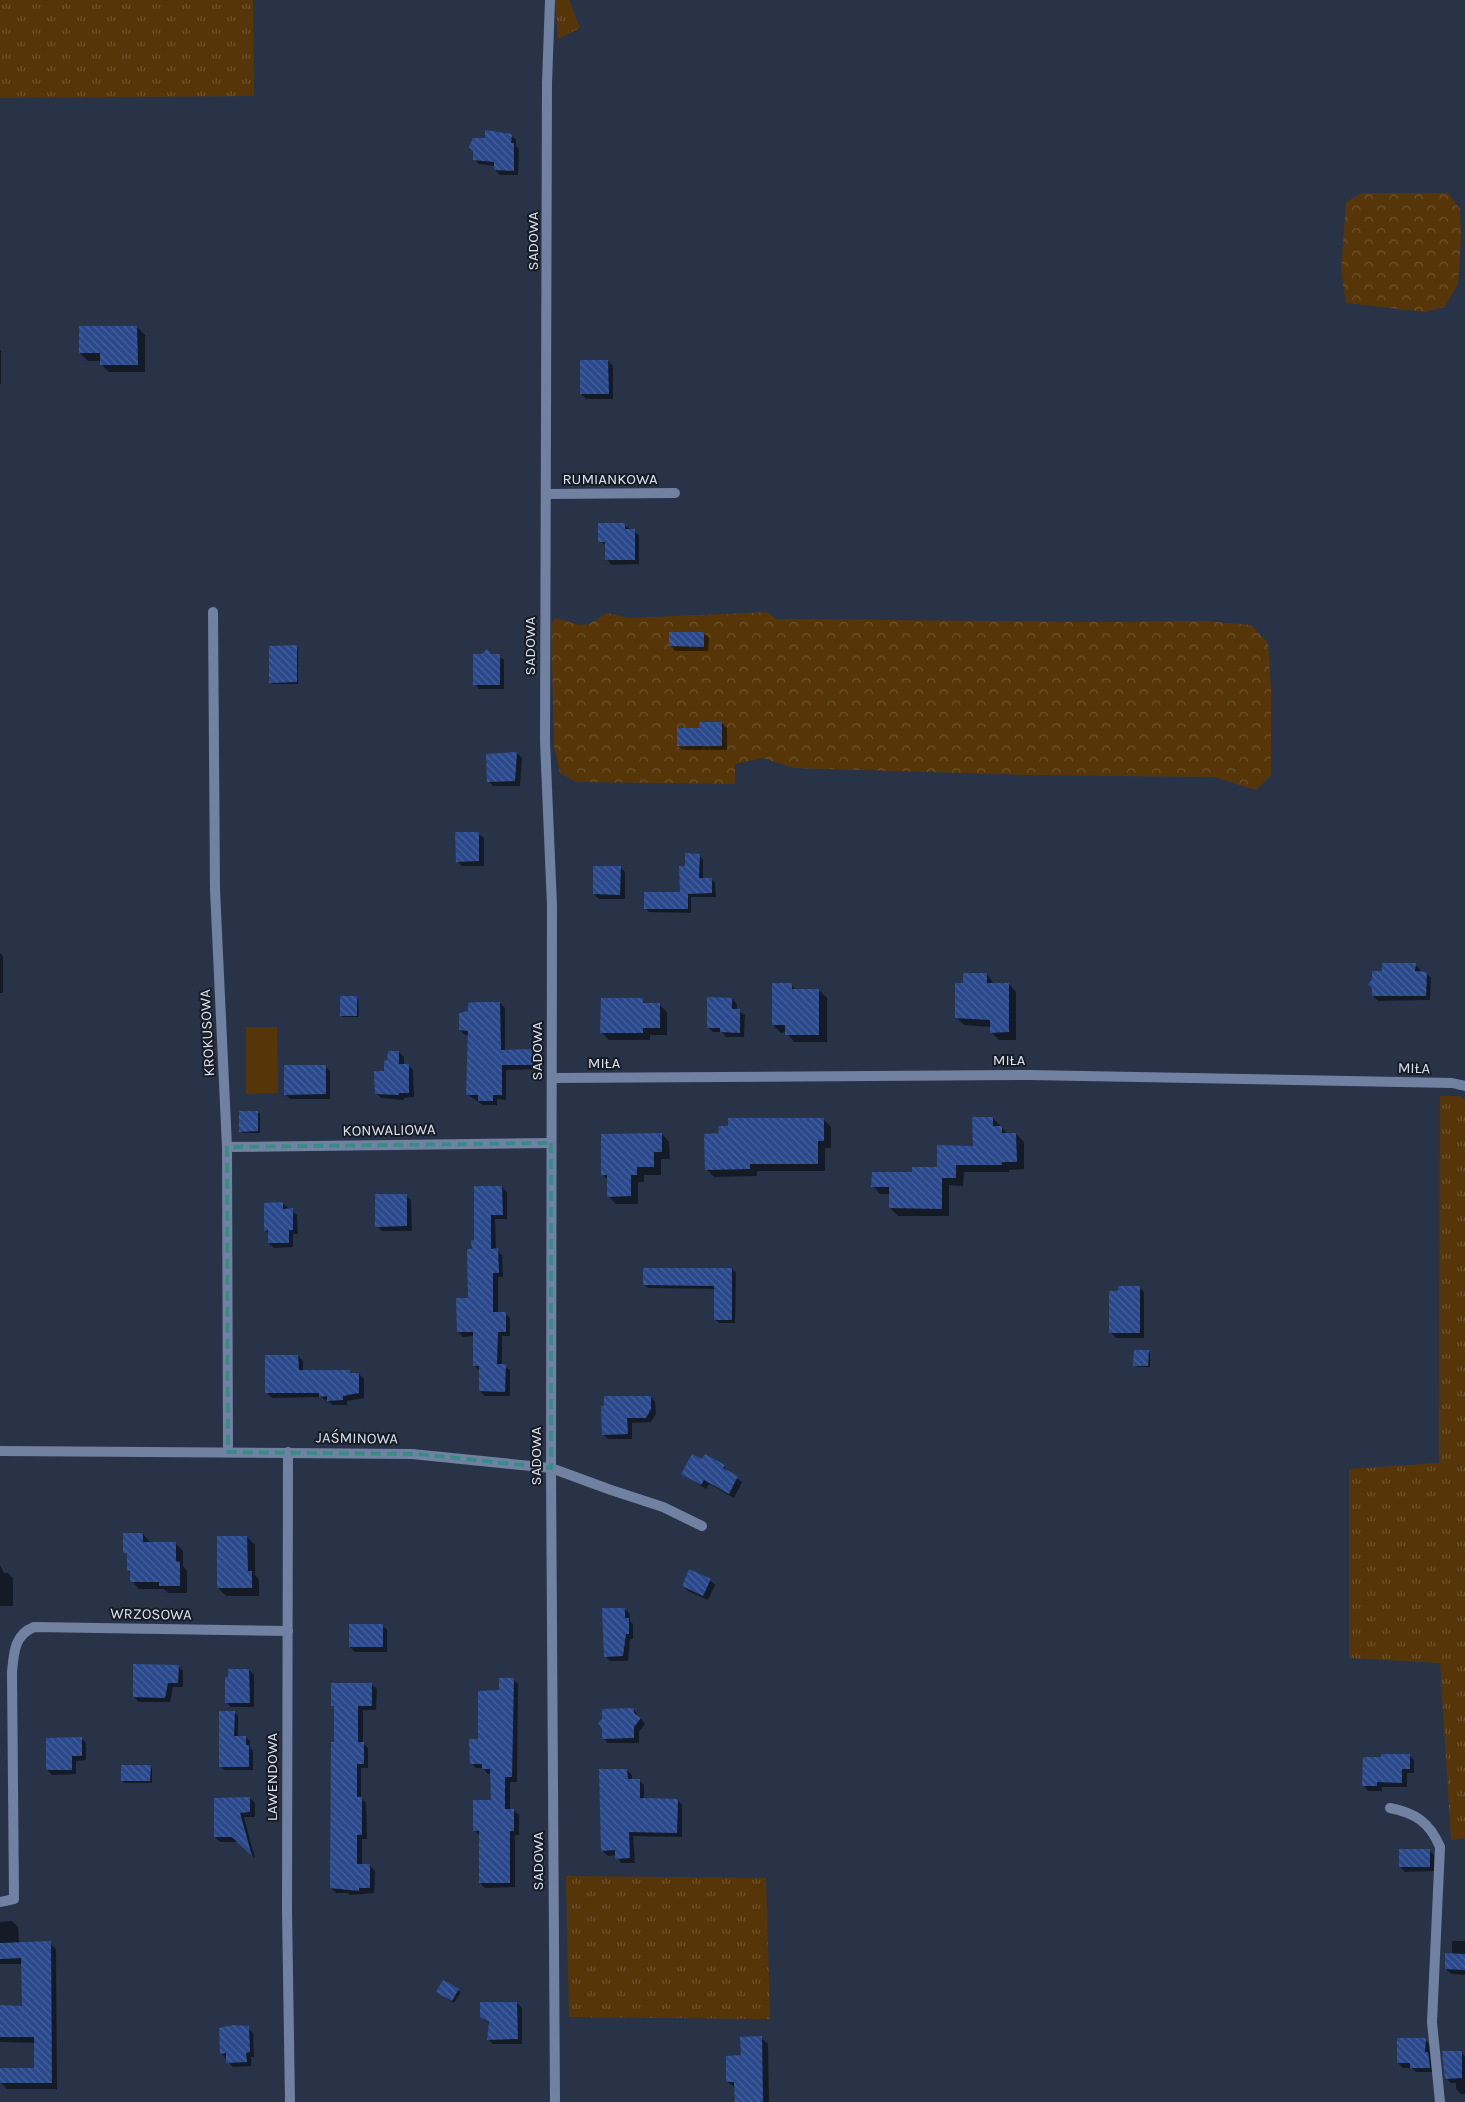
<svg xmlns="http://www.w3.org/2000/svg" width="1465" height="2102" viewBox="0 0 1465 2102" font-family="Karla,sans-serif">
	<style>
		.grass { fill: url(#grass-tufts) }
		.forest { fill: url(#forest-crowns) }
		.park { fill: #563609 }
		.shadow { fill: #0007 }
		.building { fill: url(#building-back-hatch) }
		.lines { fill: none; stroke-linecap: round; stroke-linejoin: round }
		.minor { stroke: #7181a1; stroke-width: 10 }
		.marked { fill: none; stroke: #388c88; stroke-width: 4; stroke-dasharray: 10 6; stroke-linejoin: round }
		.labels { text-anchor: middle; stroke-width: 4; stroke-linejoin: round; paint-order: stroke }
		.street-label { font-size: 15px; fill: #dbe2f0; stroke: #161b24 }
	</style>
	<defs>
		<pattern id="grass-tufts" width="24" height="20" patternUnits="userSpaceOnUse" patternTransform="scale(1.25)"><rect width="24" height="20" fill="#563609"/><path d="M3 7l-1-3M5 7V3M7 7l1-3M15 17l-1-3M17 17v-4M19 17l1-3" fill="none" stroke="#6e532d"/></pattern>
		<pattern id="forest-crowns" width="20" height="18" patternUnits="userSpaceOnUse" patternTransform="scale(1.25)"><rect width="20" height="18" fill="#563609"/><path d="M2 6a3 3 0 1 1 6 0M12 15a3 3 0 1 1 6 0" fill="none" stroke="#6e532d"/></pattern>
		<pattern id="building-back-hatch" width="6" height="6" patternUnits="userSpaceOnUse" patternTransform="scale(1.25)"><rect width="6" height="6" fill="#2a498c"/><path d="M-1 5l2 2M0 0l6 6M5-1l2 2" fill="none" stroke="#48639c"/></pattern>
	</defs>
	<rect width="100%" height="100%" fill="#283348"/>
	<g class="grass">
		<polygon points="0,0 253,0 254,96 0,98"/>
		<polygon points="555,0 569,0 580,28 558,39"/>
		<polygon points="1440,1096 1459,1096 1465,1100 1465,1838 1451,1840 1440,1663 1349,1658 1349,1469 1439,1463"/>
		<polygon points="566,1876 766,1878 770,2019 569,2017"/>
	</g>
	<g class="forest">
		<polygon points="1362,193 1448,193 1460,209 1461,236 1458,284 1444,307 1425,312 1346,303 1341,272 1346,202"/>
		<polygon points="767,612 776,619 1095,622 1205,621 1251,625 1268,643 1271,690 1271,775 1256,790 1214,777 1023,775 794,768 762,758 735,764 735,784 576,782 560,773 554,746 551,625 555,618 580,625 589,624 607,613 629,618"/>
	</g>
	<polygon class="park" points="246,1027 277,1027 278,1093 246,1094"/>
	<g class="shadow">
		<polygon points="511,135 516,140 516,146 519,149 518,175 500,175 495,170 495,166 479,164 474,159 486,139"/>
		<polygon points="137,327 145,335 145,372 109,372 101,364 101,361 88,361 80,353"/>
		<polygon points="0,350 1,351 1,384 0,384"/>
		<polygon points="608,361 613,366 613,399 586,399 581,394"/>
		<polygon points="624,525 639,535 639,564 612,565 607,560 607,546 600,541"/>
		<polygon points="704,633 709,638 708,651 675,651 670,646"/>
		<polygon points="296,646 298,648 298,684 272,684 270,682"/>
		<polygon points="492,656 499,656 504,660 504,689 479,689 475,684"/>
		<polygon points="722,723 727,728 727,750 683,750 678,746 701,729"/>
		<polygon points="517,753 522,758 520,786 493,786 488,781"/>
		<polygon points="479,834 484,838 484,866 462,866 457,861"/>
		<polygon points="699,855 703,859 703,879 711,879 715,883 716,897 691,897 691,913 649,912 645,908 681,893 686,867"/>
		<polygon points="620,867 625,872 625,899 599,899 594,894"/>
		<polygon points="0,953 3,956 3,993 0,993"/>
		<polygon points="1415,965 1420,969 1420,973 1426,973 1431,978 1430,1000 1378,1001 1373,996 1383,973"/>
		<polygon points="987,974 994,984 1009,984 1016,992 1016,1040 999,1040 991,1032 991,1027 964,1025 956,1017 964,984"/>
		<polygon points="791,985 797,990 819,990 827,998 827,1042 794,1042 786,1032 781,1033 773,1025"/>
		<polygon points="356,997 358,1000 359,1017 343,1017 341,1015"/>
		<polygon points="732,999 737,1004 737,1010 745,1015 744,1037 726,1037 722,1032 713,1032 708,1027"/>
		<polygon points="642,1000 647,1005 660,1005 667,1012 667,1035 650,1035 650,1040 609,1040 601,1032"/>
		<polygon points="500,1003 505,1008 505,1051 532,1050 537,1055 537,1069 506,1070 506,1100 497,1099 497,1105 483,1105 468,1095 469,1035 465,1035 460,1030"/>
		<polygon points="399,1052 404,1057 404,1065 408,1065 413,1070 414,1097 404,1098 404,1100 381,1098 376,1093 385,1073"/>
		<polygon points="325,1066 330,1071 330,1099 290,1099 285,1094"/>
		<polygon points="257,1112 260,1114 260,1133 243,1133 241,1131"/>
		<polygon points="993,1118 1008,1134 1016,1134 1024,1142 1024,1169 1009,1170 1009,1172 964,1172 963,1186 949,1185 949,1216 898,1216 890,1208 890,1194 880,1194 873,1186 938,1168 974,1147"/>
		<polygon points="823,1119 831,1127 831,1148 825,1148 825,1171 757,1171 757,1176 714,1177 706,1169"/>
		<polygon points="662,1134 669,1142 670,1159 661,1159 661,1175 644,1175 644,1182 638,1182 638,1204 616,1204 608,1196 608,1180 602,1174"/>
		<polygon points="502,1187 507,1192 507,1219 495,1219 496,1250 502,1255 503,1277 498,1277 498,1313 505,1313 510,1318 510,1336 502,1336 502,1365 510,1370 510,1396 485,1396 480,1391 480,1371 474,1366 475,1336 463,1337 458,1332 469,1299 473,1250"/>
		<polygon points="406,1195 411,1200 412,1231 382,1231 377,1226"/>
		<polygon points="283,1204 297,1215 298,1234 293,1234 293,1247 274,1248 269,1243 269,1234 265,1230"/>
		<polygon points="732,1269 736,1273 735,1323 719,1323 715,1319 716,1289 648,1288 645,1285"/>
		<polygon points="1139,1287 1144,1292 1144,1338 1116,1338 1111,1333"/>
		<polygon points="1148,1351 1150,1353 1150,1367 1137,1367 1135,1365"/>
		<polygon points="298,1356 303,1361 303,1372 349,1371 352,1374 359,1374 364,1379 364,1398 347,1401 347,1405 333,1405 321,1397 272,1398 267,1393"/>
		<polygon points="651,1397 655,1402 656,1414 651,1422 632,1423 632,1439 608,1439 603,1434"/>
		<polygon points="703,1461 724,1466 728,1472 742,1482 734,1498 709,1484 706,1489 682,1474"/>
		<polygon points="143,1534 150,1542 175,1543 183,1551 183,1566 187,1571 187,1593 168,1593 164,1589 139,1589 132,1581 132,1574 128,1571 129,1556 125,1552"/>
		<polygon points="247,1537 255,1545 255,1575 259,1580 259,1596 226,1596 218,1588"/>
		<polygon points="0,1565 4,1573 8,1573 13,1578 13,1606 0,1606"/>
		<polygon points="710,1580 715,1585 708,1600 688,1591 683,1586"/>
		<polygon points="625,1609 630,1614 630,1621 633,1624 633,1639 630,1639 628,1661 610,1661 605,1656"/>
		<polygon points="382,1625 387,1630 387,1652 355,1652 350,1647"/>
		<polygon points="178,1666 183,1671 183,1687 173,1687 170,1702 139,1702 134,1697"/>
		<polygon points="249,1670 254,1675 254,1707 231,1707 226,1702"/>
		<polygon points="513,1679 518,1684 517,1782 510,1782 510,1811 514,1810 519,1815 519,1835 515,1835 515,1887 485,1888 480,1883 479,1835 474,1830 492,1801 492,1774 488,1774 483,1768 476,1768 471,1763 500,1692"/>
		<polygon points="372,1684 377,1689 376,1710 363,1710 363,1743 368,1748 368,1768 361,1768 361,1798 366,1803 367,1839 362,1839 362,1866 370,1866 375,1871 374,1893 350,1895 348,1893 336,1893 331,1888 336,1744 336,1709 332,1705"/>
		<polygon points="634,1710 645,1724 639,1732 639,1743 608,1743 603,1738 604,1728"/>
		<polygon points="234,1712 238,1716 238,1737 246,1737 250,1741 250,1748 253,1751 253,1770 225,1770 220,1766"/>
		<polygon points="81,1738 86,1743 86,1760 76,1761 76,1774 52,1775 47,1770"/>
		<polygon points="1409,1755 1414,1760 1414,1773 1407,1773 1407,1787 1382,1787 1382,1791 1368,1791 1364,1786"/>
		<polygon points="150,1766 152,1768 152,1783 124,1783 122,1780"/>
		<polygon points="627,1770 632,1775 632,1780 639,1780 644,1785 644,1799 678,1800 682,1805 682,1837 633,1836 635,1863 621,1863 616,1855 608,1856 603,1851"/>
		<polygon points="250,1798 255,1803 255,1817 244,1817 255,1858 238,1842 220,1842 215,1837"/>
		<polygon points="1429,1850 1434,1855 1434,1871 1405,1872 1400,1867"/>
		<polygon points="12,1921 18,1927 19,1943 50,1943 56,1949 57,2089 7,2089 1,2083 35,2069 35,2043 0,2042 0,2006 23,2007 22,1964 0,1964 0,1922"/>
		<polygon points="1452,1941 1465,1941 1465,1975 1451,1974 1446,1969 1452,1955"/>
		<polygon points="443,1981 461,1992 454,2003 437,1992"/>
		<polygon points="517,2003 522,2008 522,2044 493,2044 488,2039 490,2024 481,2017"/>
		<polygon points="248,2028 253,2033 254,2057 251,2057 251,2066 233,2067 221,2053"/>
		<polygon points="761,2038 768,2044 769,2102 736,2102 736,2088 727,2082 742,2057"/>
		<polygon points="1425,2040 1430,2045 1434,2072 1416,2072 1412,2068 1403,2068 1398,2063"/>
		<polygon points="1461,2052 1465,2056 1465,2094 1461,2094 1456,2089 1456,2083 1451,2083 1446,2078"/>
	</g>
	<g class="building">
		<polygon points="485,130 512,134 511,143 514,143 514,171 494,170 494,162 473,160 473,151 469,147 473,138 485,138"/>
		<polygon points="79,326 137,326 138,365 100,365 100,353 79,353"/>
		<polygon points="580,360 608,360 609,394 580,394"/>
		<polygon points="598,523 625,523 625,529 635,529 635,560 605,560 605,542 598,542"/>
		<polygon points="669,632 704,632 704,647 669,646"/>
		<polygon points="297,645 297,682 269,683 269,646"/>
		<polygon points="487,649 491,654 500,654 500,685 473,685 473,654 482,654"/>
		<polygon points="700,722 722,722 722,746 677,746 677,728 699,728"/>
		<polygon points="517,752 515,781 487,782 486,754"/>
		<polygon points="455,832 479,832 479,861 456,862"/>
		<polygon points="685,853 700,854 699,878 712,878 712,893 688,894 688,909 644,909 644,892 680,892 679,866 685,866"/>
		<polygon points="593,866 621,866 620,895 593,894"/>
		<polygon points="1382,963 1416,963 1415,971 1427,972 1426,996 1372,996 1372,988 1368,984 1372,980 1372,971 1382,971"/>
		<polygon points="963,973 987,973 987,983 1009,983 1009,1032 990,1033 990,1020 955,1018 955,983 963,983"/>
		<polygon points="772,983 792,983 792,989 819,989 819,1035 785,1035 785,1025 772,1025"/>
		<rect x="340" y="996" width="17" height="20"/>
		<polygon points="707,997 732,998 732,1009 740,1009 740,1033 720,1032 720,1028 707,1028"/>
		<polygon points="601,998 643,998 643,1003 660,1003 660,1028 643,1028 643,1033 600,1033"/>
		<polygon points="477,1002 500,1002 501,1050 532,1049 533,1065 502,1065 502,1095 493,1095 493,1101 478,1101 478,1095 466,1095 468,1031 459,1030 459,1013 468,1011 468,1003"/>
		<polygon points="388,1051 399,1051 399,1064 409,1064 409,1093 399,1093 399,1095 375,1094 374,1071 384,1071 384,1061 387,1060"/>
		<polygon points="284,1065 326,1065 326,1094 284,1095"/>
		<polygon points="239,1111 258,1111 258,1131 239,1132"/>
		<polygon points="972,1117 993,1117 993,1126 1002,1126 1002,1133 1016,1133 1017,1162 1002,1162 1002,1165 956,1165 956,1178 942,1178 942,1209 889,1208 889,1187 871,1187 872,1172 912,1172 912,1167 937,1167 937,1145 973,1146"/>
		<polygon points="728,1118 824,1118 824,1141 818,1141 818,1164 750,1164 750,1169 705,1170 704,1134 719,1133 718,1126 728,1126"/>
		<polygon points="662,1133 662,1152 654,1152 654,1167 637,1167 637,1175 631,1175 631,1196 607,1197 607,1175 601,1175 601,1134"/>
		<polygon points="474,1186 502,1186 503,1215 491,1215 491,1249 498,1248 499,1273 493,1273 493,1312 506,1312 506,1332 498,1332 497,1364 506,1364 505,1392 479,1391 479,1366 473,1366 473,1332 457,1332 456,1298 468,1298 467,1249 472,1249 471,1240 474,1240"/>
		<polygon points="375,1194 407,1194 407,1226 375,1227"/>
		<polygon points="283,1202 283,1209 293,1208 293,1230 289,1230 289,1243 268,1243 268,1230 264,1231 264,1203"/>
		<polygon points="643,1268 732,1268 732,1320 714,1320 714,1286 643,1285"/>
		<polygon points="1118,1286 1140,1286 1140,1333 1109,1333 1109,1291 1118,1291"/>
		<polygon points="1134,1350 1149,1350 1148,1366 1133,1366"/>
		<polygon points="265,1355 298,1355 299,1370 350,1370 350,1373 359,1373 359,1393 343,1396 343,1400 327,1401 327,1396 319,1397 319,1393 265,1393"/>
		<polygon points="604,1396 651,1396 651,1409 646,1418 627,1418 628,1434 602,1435 601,1406 604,1406"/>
		<polygon points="692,1454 702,1459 705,1454 725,1465 723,1468 738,1476 729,1494 704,1480 701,1485 681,1474"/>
		<polygon points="123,1533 143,1533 143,1542 176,1542 176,1561 180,1562 180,1586 159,1586 159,1582 130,1582 130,1571 127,1571 127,1553 123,1553"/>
		<polygon points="217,1536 247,1536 248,1571 252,1571 252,1588 217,1588"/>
		<polygon points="689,1569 711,1579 703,1596 682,1586"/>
		<polygon points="602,1608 625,1608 625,1618 629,1618 629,1634 626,1634 623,1656 604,1657"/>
		<rect x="349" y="1624" width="34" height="23"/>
		<polygon points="133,1664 179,1665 178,1683 168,1683 165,1698 133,1697"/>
		<polygon points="228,1669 249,1669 250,1703 225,1703 225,1677 228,1677"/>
		<polygon points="499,1678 514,1678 512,1777 505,1777 505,1809 514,1809 514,1831 510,1831 510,1883 479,1883 479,1831 473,1831 473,1800 491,1800 490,1769 482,1769 482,1764 470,1764 469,1739 478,1739 478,1691 499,1690"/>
		<polygon points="331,1683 372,1683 372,1706 358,1706 358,1742 364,1742 364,1764 357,1764 357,1797 362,1797 362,1835 357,1835 357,1864 370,1864 370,1888 359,1888 359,1891 330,1888 331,1742 334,1742 334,1706 331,1706"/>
		<polygon points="634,1708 634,1713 641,1718 634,1727 634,1738 602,1739 602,1728 598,1723 602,1719 602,1709"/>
		<polygon points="219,1711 235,1711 234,1736 246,1736 246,1745 249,1745 249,1767 219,1767"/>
		<polygon points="82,1737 82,1756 72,1756 72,1770 46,1770 46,1738"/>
		<polygon points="1381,1754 1410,1754 1410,1769 1402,1769 1402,1783 1377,1782 1377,1786 1362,1786 1363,1757 1381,1757"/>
		<polygon points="121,1765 151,1765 150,1781 121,1781"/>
		<polygon points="599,1769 627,1769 628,1779 640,1779 640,1798 678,1799 677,1833 629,1832 630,1858 615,1859 615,1850 601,1851"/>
		<polygon points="250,1797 250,1812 240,1813 252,1856 232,1837 214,1837 214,1798"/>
		<rect x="1399" y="1849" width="31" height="18"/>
		<polygon points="51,1941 52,2083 0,2083 0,2068 34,2068 34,2037 0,2037 0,2005 22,2006 21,1958 0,1959 0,1943"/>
		<polygon points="1445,1953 1465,1954 1465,1970 1445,1969"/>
		<polygon points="443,1980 459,1989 452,2001 436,1992"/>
		<polygon points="480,2002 517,2002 518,2039 487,2040 489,2022 480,2017"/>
		<polygon points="233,2025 249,2026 250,2052 246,2053 247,2062 226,2063 226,2053 220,2054 219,2028"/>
		<polygon points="762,2036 763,2102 735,2102 734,2082 726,2082 726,2056 741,2055 740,2037"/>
		<polygon points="1397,2038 1426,2038 1425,2052 1428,2052 1430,2068 1410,2068 1410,2063 1397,2063"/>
		<polygon points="1442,2051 1462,2051 1462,2078 1445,2079"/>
	</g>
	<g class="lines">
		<g class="minor">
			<polyline points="550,0 547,83 545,741 552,906 551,1468 555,2102"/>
			<polyline points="546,494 675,493"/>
			<polyline points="213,612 215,890 227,1147 228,1452"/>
			<polyline points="552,1078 1029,1075 1452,1083 1465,1086"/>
			<polyline points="227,1147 551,1143"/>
			<polyline points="0,1451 412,1454 551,1468 611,1490 663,1507 702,1526"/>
			<polyline points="288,1452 287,1911 290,2102"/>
			<path d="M1390 1808C1416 1813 1430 1823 1440 1847L1432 2022 1440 2102"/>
			<path d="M0 1902 14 1899 12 1672C14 1653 14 1635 34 1627L288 1631"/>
		</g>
	</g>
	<path class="marked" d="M551 1143V1468L418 1454 228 1452 227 1147Z"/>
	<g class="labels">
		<g class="street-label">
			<text transform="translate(533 241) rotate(-90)" y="5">SADOWA</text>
			<text x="610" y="484">RUMIANKOWA</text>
			<text transform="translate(530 646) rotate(-90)" y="5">SADOWA</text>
			<text transform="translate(207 1033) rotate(-93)" y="5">KROKUSOWA</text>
			<text transform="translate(537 1051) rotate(-90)" y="5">SADOWA</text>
			<text x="1009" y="1065">MIŁA</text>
			<text x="604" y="1068">MIŁA</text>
			<text transform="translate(1414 1068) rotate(1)" y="5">MIŁA</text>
			<text transform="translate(389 1130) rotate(-1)" y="5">KONWALIOWA</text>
			<text transform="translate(357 1438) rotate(1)" y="5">JAŚMINOWA</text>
			<text transform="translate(536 1456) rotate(-90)" y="5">SADOWA</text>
			<text transform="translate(151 1614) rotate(1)" y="5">WRZOSOWA</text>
			<text transform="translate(272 1777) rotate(-90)" y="5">LAWENDOWA</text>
			<text transform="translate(538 1861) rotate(-90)" y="5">SADOWA</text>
		</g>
	</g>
</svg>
